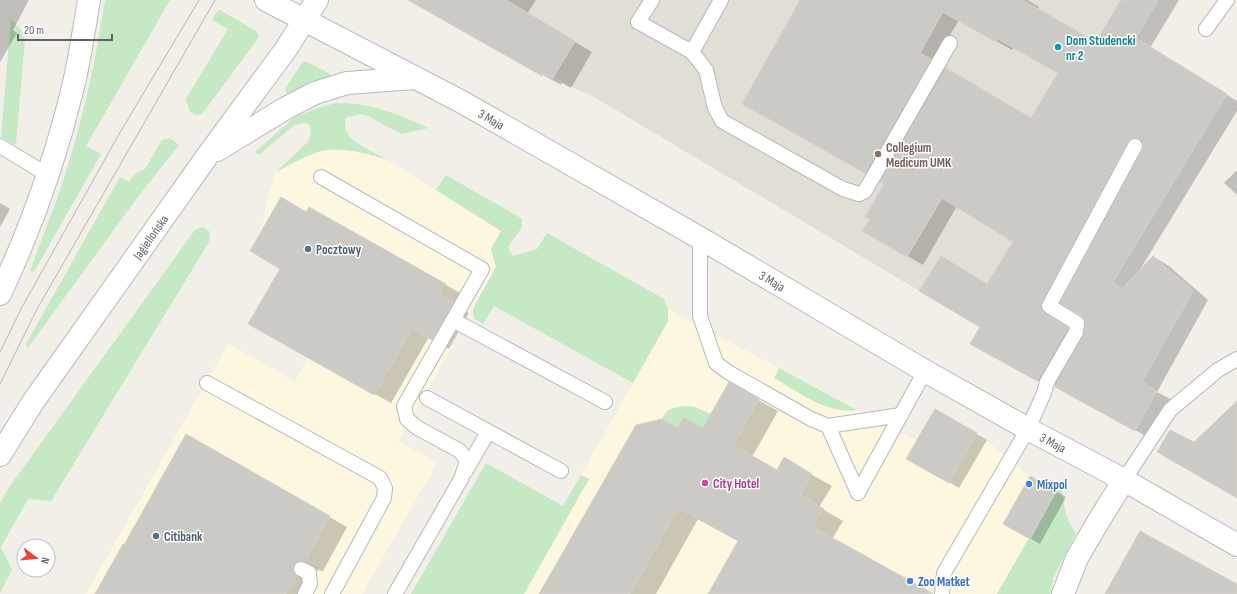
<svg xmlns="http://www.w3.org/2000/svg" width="1237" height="594" viewBox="0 0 1237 594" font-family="'Sofia Sans Condensed',sans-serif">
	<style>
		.commercial { fill: #fef7e0 }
		.education { fill: #e1ded6 }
		.green { fill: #c5e8c5 }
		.shadow { fill: #0003; fill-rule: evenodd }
		.building { fill: #cccac5; stroke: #d6d1c6 }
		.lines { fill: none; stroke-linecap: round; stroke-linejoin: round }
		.lane-casing { stroke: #b5b8bc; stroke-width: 16 }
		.street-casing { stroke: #b5b8bc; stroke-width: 24 }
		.secondary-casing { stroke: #b6babf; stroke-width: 24 }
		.lane { stroke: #fff; stroke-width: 14 }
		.street { stroke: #fff; stroke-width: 22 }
		.secondary { stroke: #fff; stroke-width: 22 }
		.tram { stroke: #b6b7b8; stroke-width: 1 }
		.culture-dot { fill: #0f9aa8; stroke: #fff; stroke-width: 1.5 }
		.education-dot { fill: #8d6e63; stroke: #fff; stroke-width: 1.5 }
		.service-dot { fill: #5c6f8a; stroke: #fff; stroke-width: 1.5 }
		.hotel-dot { fill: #d1479c; stroke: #fff; stroke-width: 1.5 }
		.shop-dot { fill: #3f7fe0; stroke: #fff; stroke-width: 1.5 }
		.labels { text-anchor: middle; stroke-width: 3; stroke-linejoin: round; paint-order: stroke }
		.culture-label { font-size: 13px; font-weight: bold; fill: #0d838f; stroke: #fff; text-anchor: start }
		.street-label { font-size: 13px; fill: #5f6368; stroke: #fff }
		.education-label { font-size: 13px; font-weight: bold; fill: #785e54; stroke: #fff; text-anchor: start }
		.service-label { font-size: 13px; font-weight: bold; fill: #4e5e75; stroke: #fff; text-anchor: start }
		.hotel-label { font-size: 13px; font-weight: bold; fill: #b23c85; stroke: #fff; text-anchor: start }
		.shop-label { font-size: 13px; font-weight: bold; fill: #366cbe; stroke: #fff; text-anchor: start }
	</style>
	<rect width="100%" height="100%" fill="#f1efe8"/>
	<g class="commercial">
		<polygon points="337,150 361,152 386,159 501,231 491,249 496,267 399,441 437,463 362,594 86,594 228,344 295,381 308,357 248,324 280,269 250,251 262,229 267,200 276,172 306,157 321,151"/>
		<polygon points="668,309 917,441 935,409 977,433 1030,476 1057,490 997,594 524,594 589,479 581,475 668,321"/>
	</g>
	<polygon class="education" points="443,0 1158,0 997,268 991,286 970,321 594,97 544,74 542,76 434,15"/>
	<g class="green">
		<path d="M105 0H170L86 146 101 154 34 272 30 271C39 246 49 221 58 196 80 133 95 66 105 0Z"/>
		<polygon points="220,10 256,31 259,35 257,40 202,114 196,115 190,112 186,99 228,29 212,20 217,11"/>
		<polygon points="11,19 21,30 25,40 16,143 14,144 1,137"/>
		<polygon points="305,61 329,73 331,76 330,78 287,93 285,92 286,87 303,62"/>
		<path d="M335 103C369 102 398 114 428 128L401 134 368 116 360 114 345 118C345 123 345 129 348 134 354 144 375 153 386 159 366 154 343 146 321 151 305 155 290 165 276 172L308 142 311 133 310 125 303 123 294 125 259 155 255 152 295 117 315 109Z"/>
		<polygon points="170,138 179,145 137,198 27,349 26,344 120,177 129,182 135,174 145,169 162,140"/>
		<polygon points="446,175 519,217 522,219 522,227 508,247 513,256 537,249 547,233 664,299 668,309 668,321 633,383 494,306 483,324 474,318 473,311 475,305 496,267 491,249 501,231 436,190"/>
		<polygon points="202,227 209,231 210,237 209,242 51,501 28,499 1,547 12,570 0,593 0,503 10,486 195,230"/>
		<path d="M779 368 857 410C827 415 799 392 774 378Z"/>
		<path d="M685 406 695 407 711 414 703 428 684 417 678 428 662 419C668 407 673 408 685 406Z"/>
		<polygon points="486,463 563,506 581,475 589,479 524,594 411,594"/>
		<path d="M1059 485C1065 493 1063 501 1065 510 1067 519 1071 526 1076 533L1054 577 1050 594H997Z"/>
	</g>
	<g class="shadow">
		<polygon points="0,0 29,0 13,30 17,33 0,62"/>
		<polygon points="444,0 536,0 527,14 592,52 571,88 562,83 561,85 436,15"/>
		<path d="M801 0H1027L1039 7 1037 9 1096 43 1122 0H1179L1150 48 1237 101V111L1141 268 1154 257 1169 266 1208 300 1157 392 1172 400 1151 439 1054 385 1053 389 987 353 981 327 988 285 1014 241 957 206 923 265 864 231 871 219 885 184 743 103ZM959 20 1012 50 1014 47 1059 73 1032 119 934 62ZM1061 302 1082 315 1086 319 1084 338 1060 323 1056 316Z"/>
		<polygon points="1237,170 1237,195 1224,183"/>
		<polygon points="0,203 10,209 0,227"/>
		<polygon points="310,208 462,294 455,305 469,313 449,349 429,337 391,403 250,324 281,269"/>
		<polygon points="730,384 778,411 752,457 777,471 784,459 832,486 819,507 843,521 832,539 932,594 709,594 739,541 698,519 656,594 541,594 678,429 703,429"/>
		<polygon points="936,410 987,440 959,488 908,458"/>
		<polygon points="187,436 347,527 323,571 318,570 311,575 310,594 96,594 125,546"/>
		<polygon points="1031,477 1066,497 1040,544 1005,524"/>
	</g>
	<g class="building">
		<polygon points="408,0 506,0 575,41 553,78 544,74 542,76"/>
		<polygon points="800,0 1023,0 1096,42 1121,0 1158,0 1136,38 1227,94 1113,282 1122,289 1153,256 1193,291 1142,382 1157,391 1135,431 1055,387 1083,336 1085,324 1085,320 1082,316 1060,303 1142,150 1143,145 1142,141 1139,138 1134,138 1130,139 1128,142 1042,302 1041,306 1044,313 1068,327 1037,381 970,344 980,327 919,291 941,256 987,284 1013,242 942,198 907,257 862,231 870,219 865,217 884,184 880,182 946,68 1031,118 1058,73 998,39 996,42 943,12 920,53 931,59 865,173 742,104"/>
		<polygon points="281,197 306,212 309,207 446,284 439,294 453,302 432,340 412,329 374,395 248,324 280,269 250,251"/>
		<polygon points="729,382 759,399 733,445 777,470 784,457 812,474 800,495 824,509 813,527 934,594 708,594 738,541 678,508 630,594 539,594 636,425 662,419 678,428 683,417 703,428"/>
		<polygon points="1237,401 1237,498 1157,452 1170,430 1194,442"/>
		<polygon points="935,409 977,433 949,483 906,459"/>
		<polygon points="186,434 330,516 305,561 300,561 294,565 293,570 297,576 286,594 95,594 123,544 124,545"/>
		<polygon points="1030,476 1057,490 1030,539 1003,524"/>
		<polygon points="1140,531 1237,584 1237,594 1105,594"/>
	</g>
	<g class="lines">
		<defs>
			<g id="lane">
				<polyline points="652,0 638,22 692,52 721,0"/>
				<polyline points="1206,29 1227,0"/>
				<polyline points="692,52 706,70 715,108 722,121 843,189 859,194 865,191 950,43"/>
				<polyline points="0,146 48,175"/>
				<polyline points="321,177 482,269 404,406 407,419 416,427 460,451 467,461 461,479 395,594"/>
				<polyline points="700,238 700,316 716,363 728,372 811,419 828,426 901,415"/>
				<polyline points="453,320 605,402"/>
				<polyline points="207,383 380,478 385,488 384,498 332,594"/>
				<polyline points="427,398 561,471"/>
				<polyline points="828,426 858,493"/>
				<polyline points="465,472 488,432"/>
				<polyline points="1124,480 1170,410 1218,370 1237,359"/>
				<polyline points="858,493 925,371"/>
				<polyline points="301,569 309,573 310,584 305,594"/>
				<polyline points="942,594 944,573 1028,429 1044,393 1047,382 1076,332 1077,323 1049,306 1135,146"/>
			</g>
			<polyline id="street" points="1063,594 1077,558 1098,522 1124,480"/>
			<g id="secondary">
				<path id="s1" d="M266 0 462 102 700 238 925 371 1028 429 1124 480 1237 545"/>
				<polyline points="217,150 286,108 315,93 347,83 415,78"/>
				<path d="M0 294C31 228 56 158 73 87 80 58 84 29 89 0"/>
				<path id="s2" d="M0 455 33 402 208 155 286 49 317 0"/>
			</g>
		</defs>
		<use href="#lane" class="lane-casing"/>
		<use href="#street" class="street-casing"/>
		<use href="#secondary" class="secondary-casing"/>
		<use href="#lane" class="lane"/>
		<use href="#street" class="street"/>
		<use href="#secondary" class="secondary"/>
		<g class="tram">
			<polyline points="0,352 22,307 118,136 199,0"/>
			<polyline points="0,384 37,309 215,0"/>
		</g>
	</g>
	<circle class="culture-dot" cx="1058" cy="47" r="4"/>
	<circle class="education-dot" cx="878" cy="154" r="4"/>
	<g class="service-dot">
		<circle cx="308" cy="249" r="4"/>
		<circle cx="156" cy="536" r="4"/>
	</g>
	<circle class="hotel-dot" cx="705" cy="483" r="4"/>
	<g class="shop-dot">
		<circle cx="1029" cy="484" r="4"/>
		<circle cx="910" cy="581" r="4"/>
	</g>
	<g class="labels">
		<g class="culture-label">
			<text x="1066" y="45">Dom Studencki<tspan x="1066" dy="15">nr 2</tspan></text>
		</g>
		<g class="street-label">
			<text dy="5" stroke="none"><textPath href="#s1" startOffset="255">3 Maja</textPath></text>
			<text dy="5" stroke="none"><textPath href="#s2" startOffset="265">Jagiellońska</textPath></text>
			<text dy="5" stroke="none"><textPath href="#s1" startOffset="579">3 Maja</textPath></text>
			<text dy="5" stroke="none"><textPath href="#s1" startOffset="903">3 Maja</textPath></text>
		</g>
		<g class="education-label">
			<text x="886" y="152">Collegium<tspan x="886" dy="15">Medicum UMK</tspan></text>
		</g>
		<g class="service-label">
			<text x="316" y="254">Pocztowy</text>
			<text x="164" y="541">Citibank</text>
		</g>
		<g class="hotel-label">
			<text x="713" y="488">City Hotel</text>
		</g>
		<g class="shop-label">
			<text x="1037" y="489">Mixpol</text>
			<text x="918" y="586">Zoo Matket</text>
		</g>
	</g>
	<g transform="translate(36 558) rotate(106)"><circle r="19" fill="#ffffff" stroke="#bfc1c3"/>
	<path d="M0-3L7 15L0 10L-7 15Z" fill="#ea4335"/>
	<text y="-6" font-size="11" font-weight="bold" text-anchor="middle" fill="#5f6368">N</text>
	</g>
	<path d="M18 34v6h94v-6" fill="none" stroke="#5f6368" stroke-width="2"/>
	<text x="24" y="34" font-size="12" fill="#5f6368" stroke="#ffffff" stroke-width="3" paint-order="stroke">20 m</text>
</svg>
